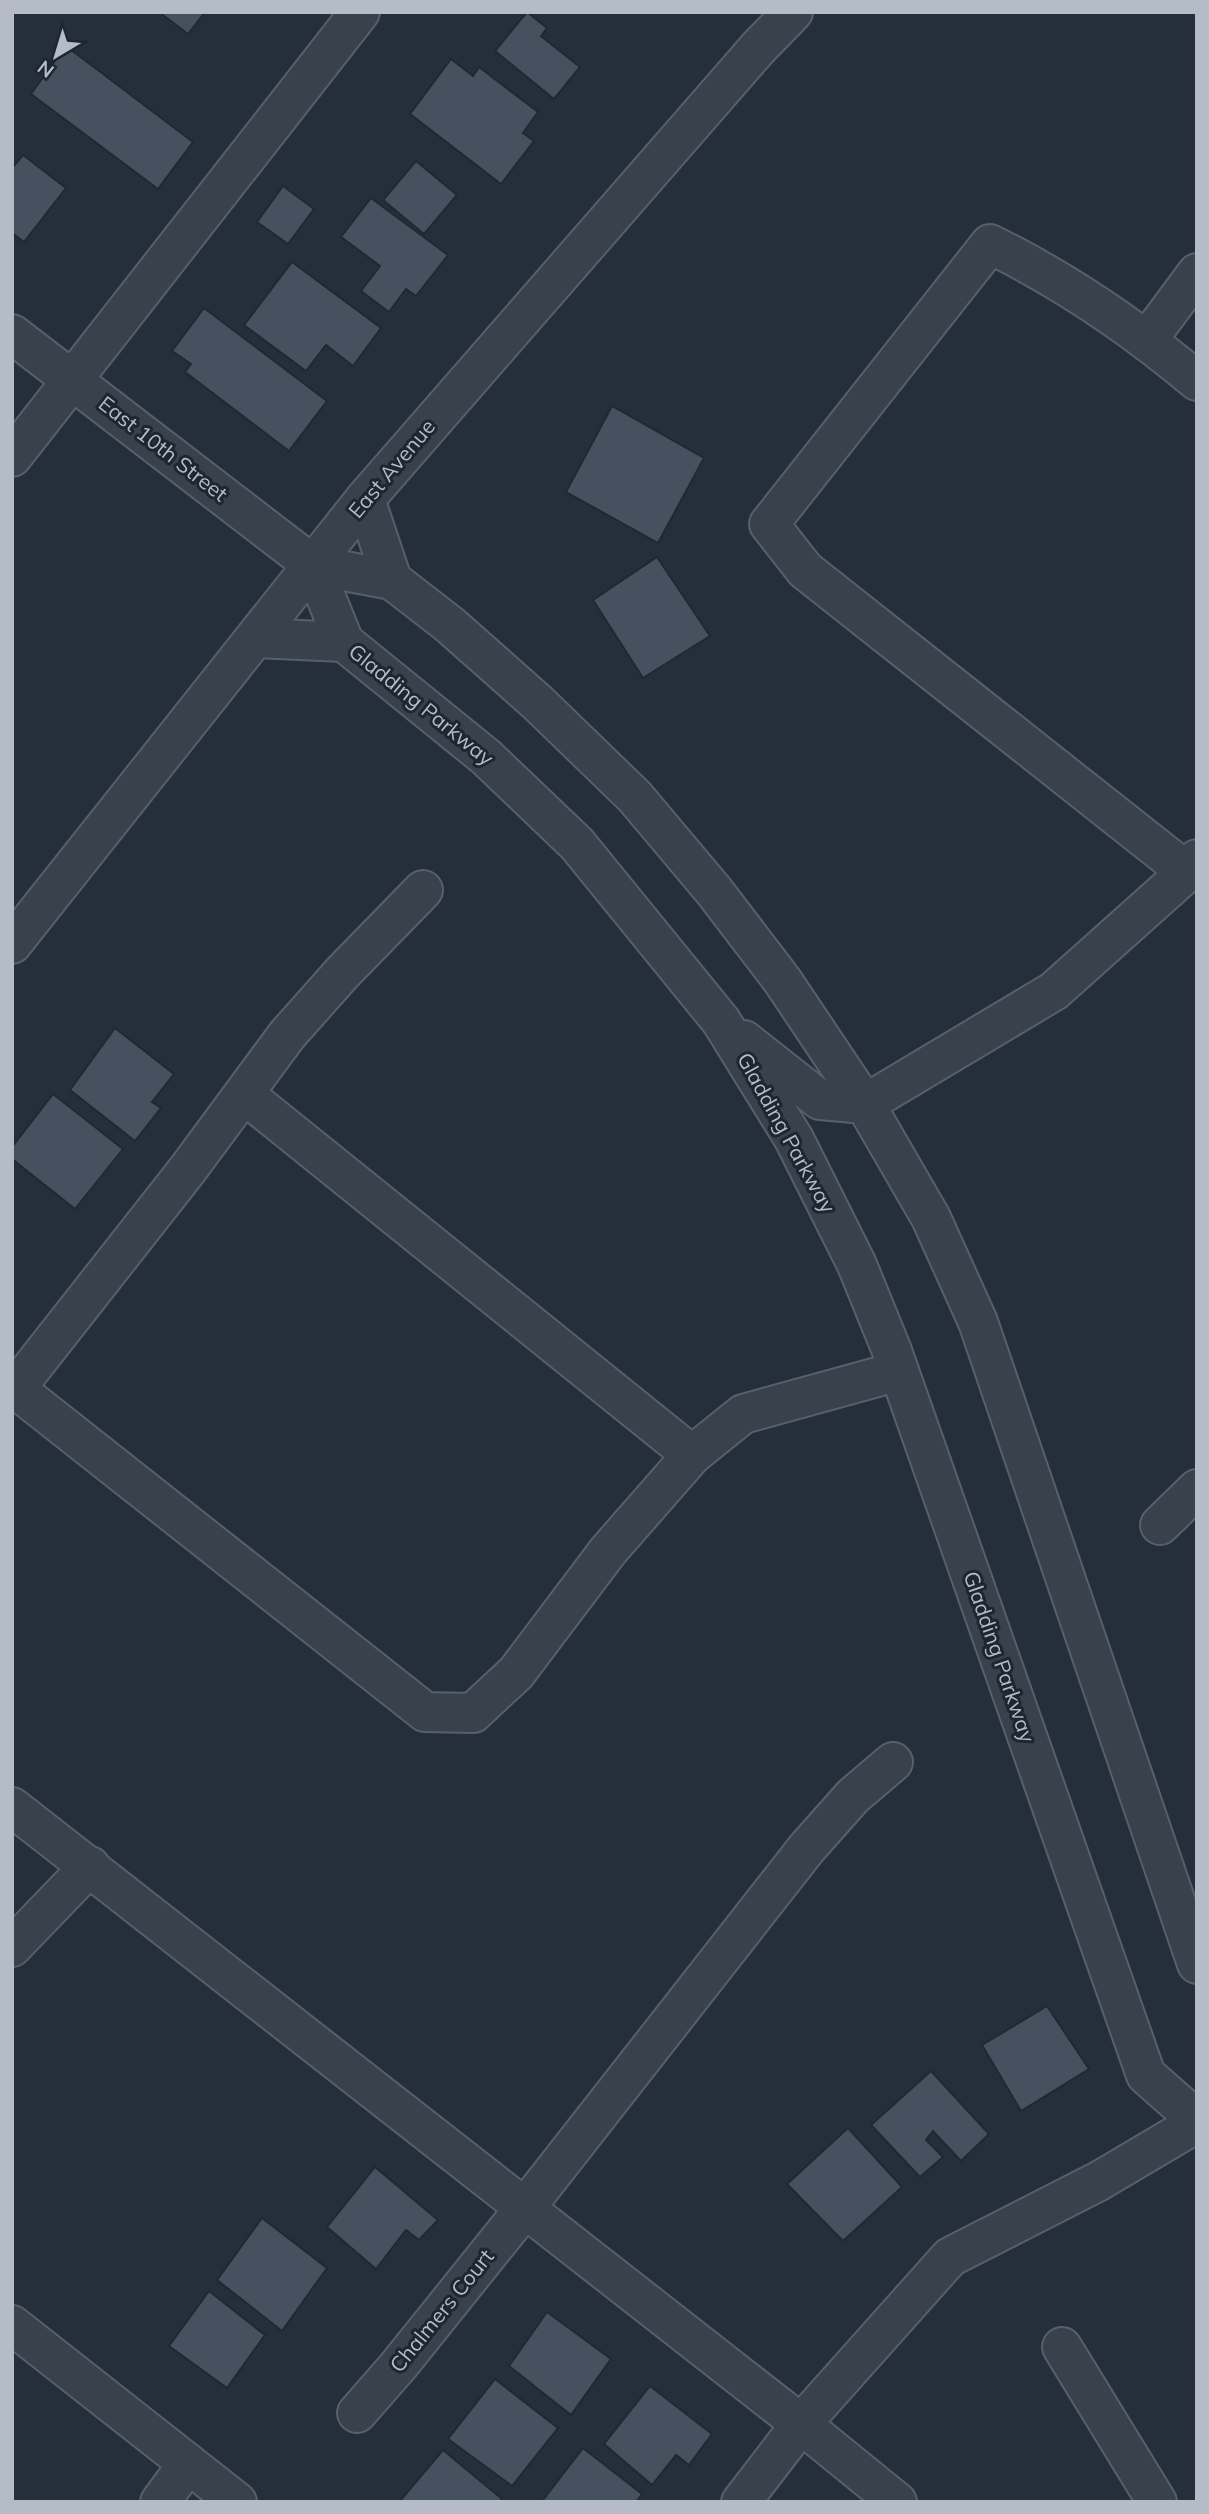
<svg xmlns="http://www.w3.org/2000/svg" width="1209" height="2514" viewBox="0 0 1209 2514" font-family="Mulish,sans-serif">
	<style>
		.building { fill: #465160; stroke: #202833; stroke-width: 2 }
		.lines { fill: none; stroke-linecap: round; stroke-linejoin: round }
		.minor-casing { stroke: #575f6a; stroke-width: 42 }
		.minor { stroke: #39414c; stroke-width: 38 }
		.labels { text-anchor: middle; stroke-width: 6; stroke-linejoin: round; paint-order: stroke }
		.street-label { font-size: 21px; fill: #b5bcc8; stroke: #1e2631 }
	</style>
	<rect width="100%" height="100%" fill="#252f3c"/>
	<g class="building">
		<polygon points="159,12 205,12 188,34"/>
		<polygon points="527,12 547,28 541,36 580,67 554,99 495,51"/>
		<polygon points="66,46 193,142 158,189 31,94"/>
		<polygon points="451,59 473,76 479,67 538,112 523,133 534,141 501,184 410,114"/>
		<polygon points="23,155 66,188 24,242 12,233 12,168"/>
		<polygon points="416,161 457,195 424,234 383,200"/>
		<polygon points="283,186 314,209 288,244 257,222"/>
		<polygon points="371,198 448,255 416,296 406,289 389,312 361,291 380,266 341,237"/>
		<polygon points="292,262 381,328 353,366 326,345 306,371 244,325"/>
		<polygon points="204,308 327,401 289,451 185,372 191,364 172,351"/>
		<polygon points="612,406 704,458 658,543 566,492"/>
		<polygon points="657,557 710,636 643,678 593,600"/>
		<polygon points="115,1028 174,1074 152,1102 161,1108 135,1141 70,1090"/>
		<polygon points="53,1094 123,1149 75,1209 12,1159 12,1147"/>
		<polygon points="1047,2006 1089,2069 1021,2111 982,2045"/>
		<polygon points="931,2071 989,2134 961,2161 933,2131 926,2140 943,2157 920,2177 871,2125"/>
		<polygon points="848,2128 902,2187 843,2241 787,2184"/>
		<polygon points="375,2167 438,2220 419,2240 406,2230 376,2269 327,2227"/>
		<polygon points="262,2218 327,2268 282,2331 217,2280"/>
		<polygon points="209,2291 265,2335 227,2388 169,2346"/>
		<polygon points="547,2312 611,2359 571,2415 509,2366"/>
		<polygon points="495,2379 558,2428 512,2486 448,2439"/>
		<polygon points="650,2386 712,2434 689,2465 676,2455 652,2485 604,2444"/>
		<polygon points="583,2448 642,2494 636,2502 546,2502 543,2500"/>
		<polygon points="443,2450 502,2499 500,2502 399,2502"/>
	</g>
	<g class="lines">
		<defs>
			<g id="minor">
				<polyline points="12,334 313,565 392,580 450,625 538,703 635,797 714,891 782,980 865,1104 931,1218 978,1322 1197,1964"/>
				<polyline points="1148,339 1197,273"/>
				<path d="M1197 381C1133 327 1065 281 990 244L769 524 805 570 1187 872 1197 859"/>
				<polyline points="12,457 360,12"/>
				<polyline points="365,499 392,580"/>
				<polyline points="313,565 344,642 486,757 577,844 721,1021 794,1139 857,1265 892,1351 1146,2075 1197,2120"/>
				<polyline points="256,638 344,642"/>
				<polyline points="12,944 365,499 758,48 793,12"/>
				<polyline points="744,1040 820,1100 865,1104 1054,991 1187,872"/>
				<polyline points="244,1094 692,1455"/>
				<polyline points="12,1386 425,1712 473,1713 516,1673 608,1551 692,1455 743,1414 899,1371"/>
				<polyline points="12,1393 188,1169 287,1035 343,972 423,890"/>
				<polyline points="1160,1525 1197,1489"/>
				<polyline points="12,1807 801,2424 897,2502"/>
				<polyline points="12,1947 90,1866"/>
				<polyline points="12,2325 237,2502"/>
				<polyline points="1062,2347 1157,2502"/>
				<polyline points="357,2413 399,2365 525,2208 806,1849 853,1796 893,1762"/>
				<polyline points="160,2502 188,2464"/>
				<polyline points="741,2502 801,2424 950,2257 1099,2181 1197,2123"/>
			</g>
		</defs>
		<use href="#minor" class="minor-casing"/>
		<use href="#minor" class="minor"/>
	</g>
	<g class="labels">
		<g class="street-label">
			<text transform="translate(163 449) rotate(38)" y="7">East 10th Street</text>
			<text transform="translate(392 469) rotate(-50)" y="7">East Avenue</text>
			<text transform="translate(421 705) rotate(39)" y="7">Gladding Parkway</text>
			<text transform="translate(786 1133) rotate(61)" y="7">Gladding Parkway</text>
			<text transform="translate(999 1657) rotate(71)" y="7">Gladding Parkway</text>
			<text transform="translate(442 2311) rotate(-51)" y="7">Chalmers Court</text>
		</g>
	</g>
	<rect width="1209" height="2514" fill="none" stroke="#b5bcc8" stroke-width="28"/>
	<g transform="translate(56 56) rotate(218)" stroke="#1e2631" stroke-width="5" paint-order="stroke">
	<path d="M0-5L12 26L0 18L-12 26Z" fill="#b5bcc8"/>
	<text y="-10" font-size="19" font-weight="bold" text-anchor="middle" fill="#b5bcc8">N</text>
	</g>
</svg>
